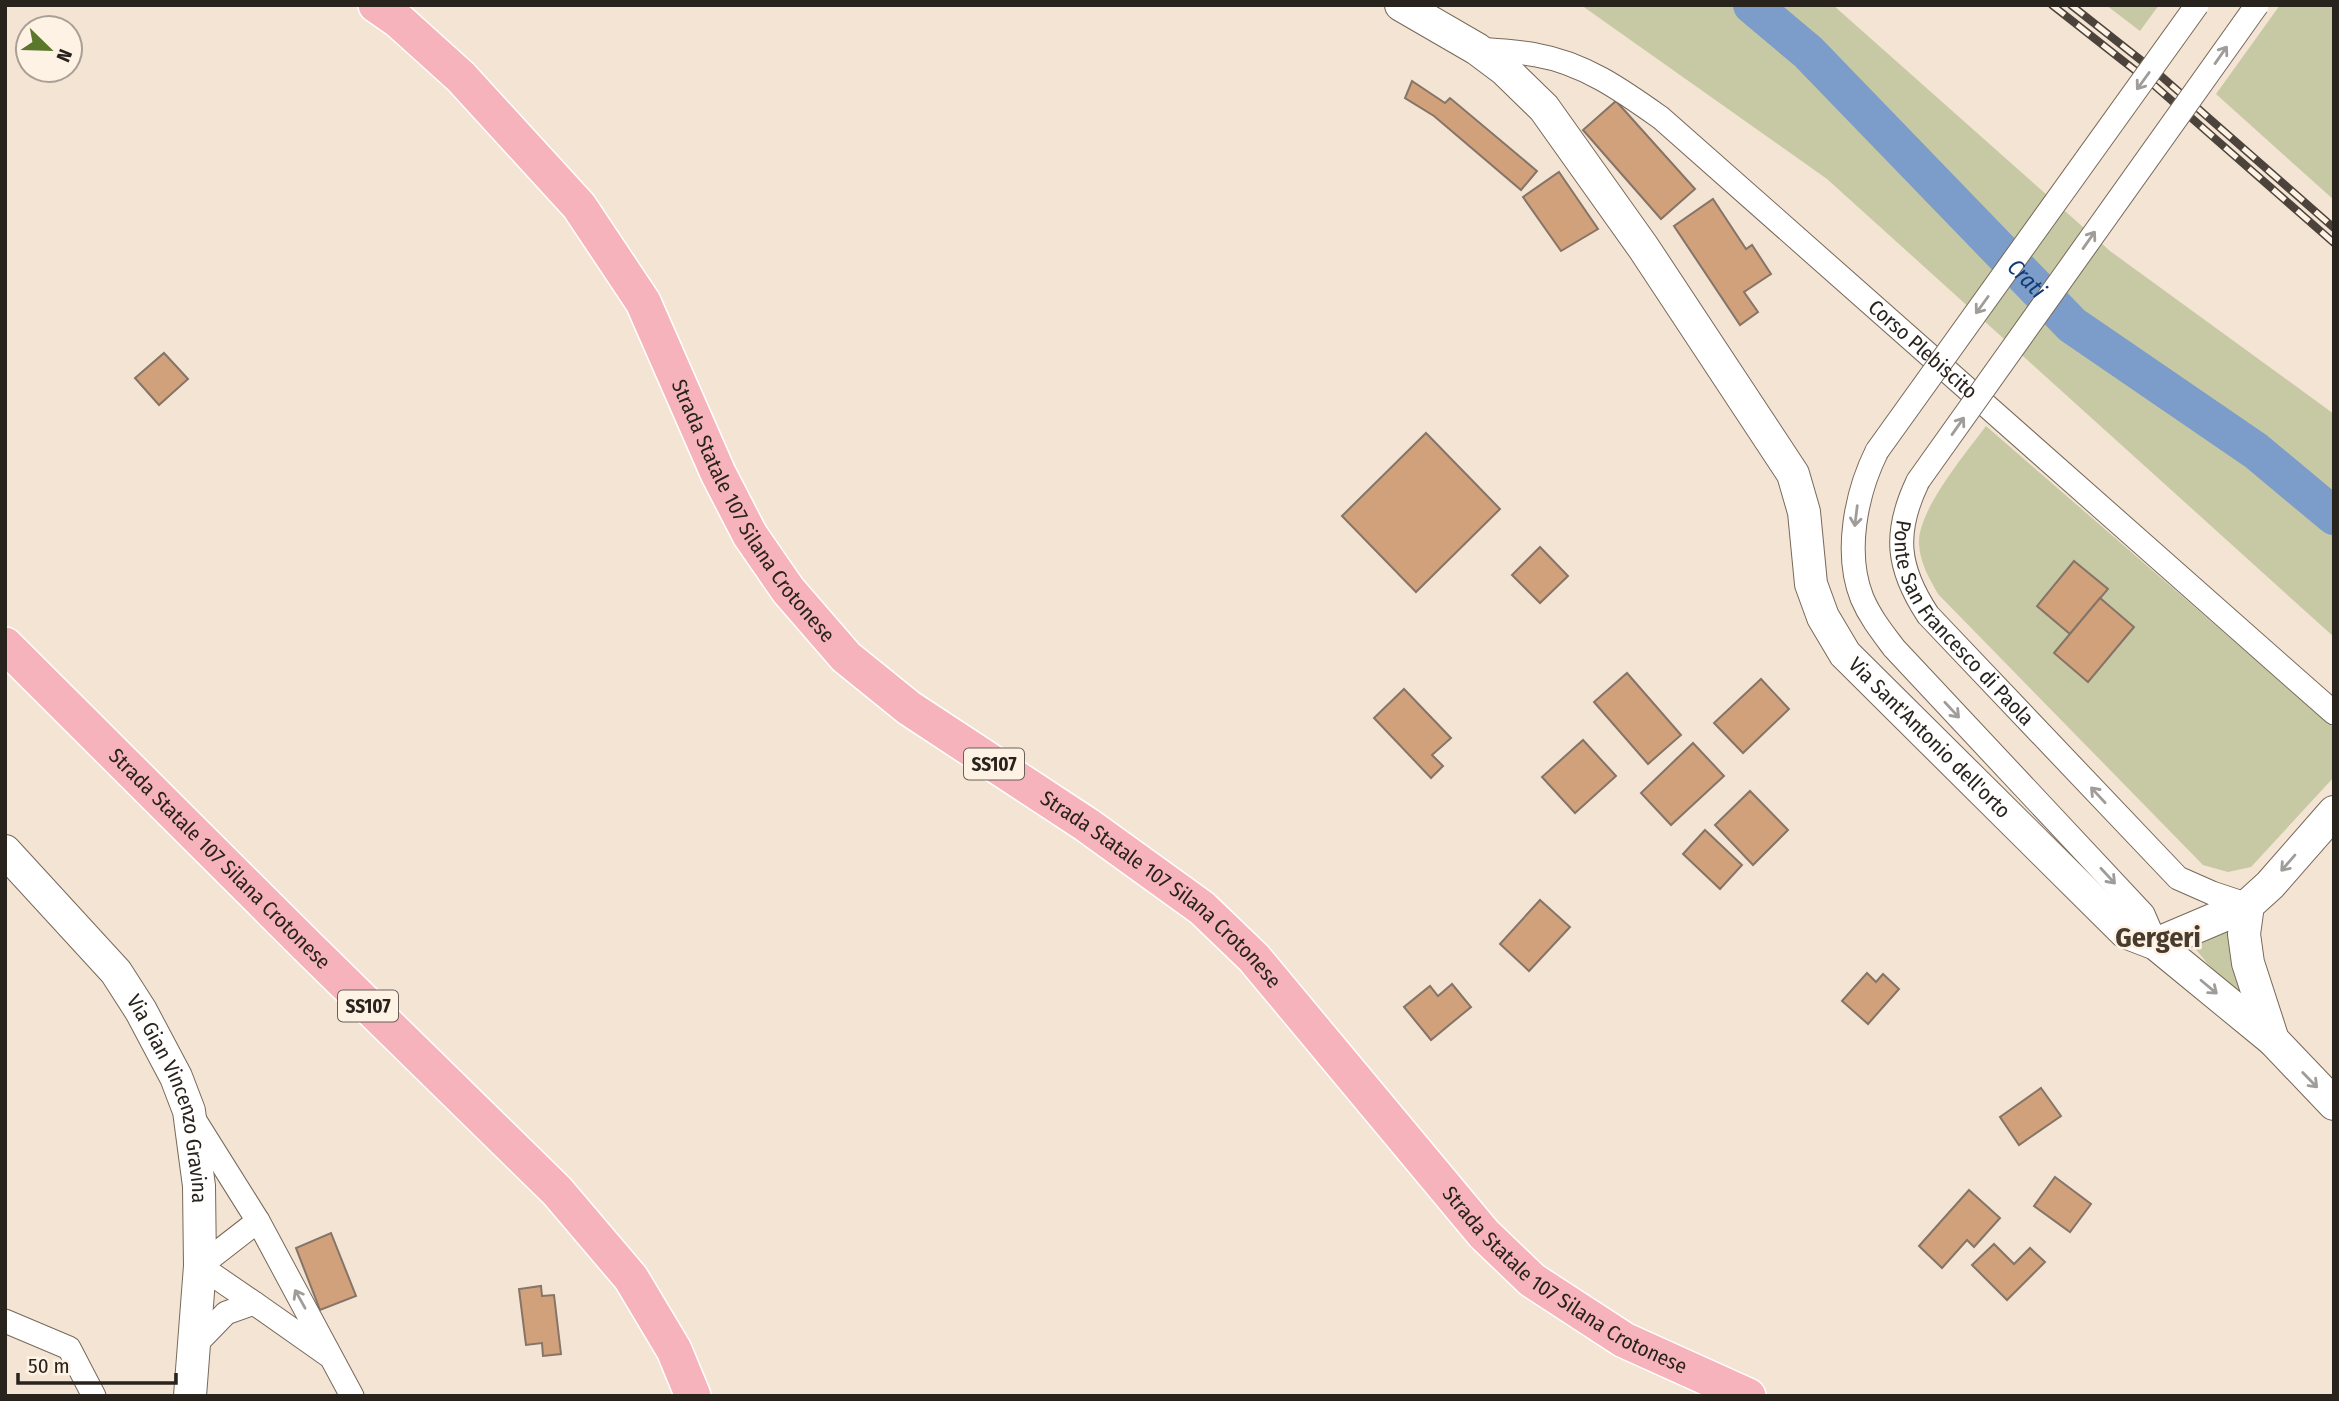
<svg xmlns="http://www.w3.org/2000/svg" width="2339" height="1401" viewBox="0 0 2339 1401" font-family="'Fira Sans Condensed',sans-serif">
	<style>
		.green { fill: #c7c9a4 }
		.lines { fill: none; stroke-linecap: round; stroke-linejoin: round }
		.river { stroke: #7c9cc9; stroke-width: 38 }
		.building { fill: #d0a17b; stroke: #857467; stroke-width: 2 }
		.street-casing { stroke: #77695a; stroke-width: 25 }
		.secondary-casing { stroke: #77695a; stroke-width: 34 }
		.primary-casing { stroke: #fff; stroke-width: 38 }
		.street { stroke: #fff; stroke-width: 23 }
		.secondary { stroke: #fff; stroke-width: 32 }
		.primary { stroke: #f7b3bb; stroke-width: 35 }
		.rail-casing { stroke: #4c443c; stroke-width: 8 }
		.rail { stroke: #fef2e4; stroke-width: 5; stroke-dasharray: 16; stroke-linecap: butt }
		.street-bridge-casing { stroke: #77695a; stroke-width: 25; stroke-linecap: butt }
		.street-bridge { stroke: #fff; stroke-width: 23 }
		.oneway { stroke: #9f9c99 }
		.labels { text-anchor: middle; stroke-width: 5; stroke-linejoin: round; paint-order: stroke }
		.shield { fill: #fef2e4; stroke: #696159; stroke-width: 2 }
		.shield-label { font-size: 19px; font-weight: bold; fill: #29231d }
		.street-label { font-size: 21px; fill: #29231d; stroke: #fef2e4 }
		.water-label { font-size: 23px; font-style: italic; fill: #113b72; stroke: #fef2e4 }
		.district-label { font-size: 28px; font-weight: bold; fill: #473b2d; stroke: #fef2e4 }
	</style>
	<rect width="100%" height="100%" fill="#f4e4d3"/>
	<g class="green">
		<polygon points="1581,5 1833,5 2110,251 2334,414 2334,637 1827,179"/>
		<polygon points="2106,5 2159,5 2140,31"/>
		<polygon points="2280,5 2334,5 2334,200 2216,94"/>
		<path d="M1986 426 2334 728V777L2251 867 2228 872 2203 865 1938 594C1929 578 1920 563 1919 544 1917 511 1966 453 1986 426Z"/>
		<polygon points="2240,919 2249,1005 2207,963 2190,942"/>
	</g>
	<g class="lines">
		<path class="river" id="s1" d="M1752 5 1808 52 2072 325 2256 451 2334 516"/>
	</g>
	<g class="building">
		<polygon points="1412,81 1445,103 1450,98 1537,171 1521,190 1434,116 1405,98"/>
		<polygon points="1616,101 1695,189 1661,219 1583,130"/>
		<polygon points="1559,172 1598,229 1561,251 1523,197"/>
		<polygon points="1713,199 1746,249 1752,245 1771,274 1744,292 1758,312 1740,325 1674,226"/>
		<polygon points="164,353 188,379 159,405 135,378"/>
		<polygon points="1426,433 1500,509 1416,592 1342,516"/>
		<polygon points="1540,547 1568,576 1540,603 1512,575"/>
		<polygon points="2074,561 2108,589 2070,634 2037,606"/>
		<polygon points="2100,598 2134,627 2088,682 2054,653"/>
		<polygon points="1627,673 1681,735 1648,764 1594,702"/>
		<polygon points="1761,679 1789,709 1743,753 1714,723"/>
		<polygon points="1404,689 1451,738 1432,755 1443,766 1431,778 1374,718"/>
		<polygon points="1583,740 1616,776 1575,813 1542,777"/>
		<polygon points="1693,743 1724,776 1671,825 1641,793"/>
		<polygon points="1750,791 1788,830 1753,865 1715,825"/>
		<polygon points="1705,830 1742,865 1720,889 1683,854"/>
		<polygon points="1540,900 1570,927 1529,971 1500,944"/>
		<polygon points="1867,973 1876,982 1883,974 1899,989 1868,1024 1842,1001"/>
		<polygon points="1452,984 1471,1007 1431,1040 1404,1007 1430,986 1438,996"/>
		<polygon points="2041,1088 2061,1116 2019,1145 2000,1117"/>
		<polygon points="2055,1177 2091,1204 2070,1232 2034,1206"/>
		<polygon points="1969,1190 2000,1218 1974,1247 1967,1240 1942,1268 1919,1246"/>
		<polygon points="331,1233 356,1296 320,1310 296,1248"/>
		<polygon points="1994,1244 2014,1264 2030,1248 2045,1262 2007,1300 1972,1265"/>
		<polygon points="541,1286 542,1296 554,1295 561,1354 543,1356 542,1343 526,1345 519,1289"/>
	</g>
	<g class="lines">
		<defs>
			<g id="street">
				<path id="s2" d="M1477 49C1496 51 1517 51 1536 55 1584 63 1623 91 1661 118L2334 713"/>
				<path d="M1877 451C1856 493 1844 553 1862 598 1870 617 1882 632 1894 648L2143 914 2156 944"/>
				<path id="s3" d="M1918 481C1893 533 1897 568 1928 615L2178 878 2212 893 2248 905"/>
				<polyline points="194,1119 258,1221 352,1396"/>
				<polyline points="254,1303 200,1266 258,1221"/>
				<polyline points="5,1321 69,1348 94,1396"/>
				<polyline points="193,1347 226,1313 254,1303 328,1355"/>
			</g>
			<g id="secondary">
				<path id="s4" d="M1401 5 1477 49 1505 70 1544 108 1643 247 1793 474 1804 512 1811 584 1823 617 1845 654 2125 932 2156 944 2273 1040"/>
				<polyline points="2334,812 2270,885 2248,905 2244,934 2248,963 2273,1040 2334,1104"/>
				<path id="s5" d="M5 851 116 972 141 1011 176 1077 189 1111 199 1186 200 1266 190 1396"/>
				<polyline points="2156,944 2248,905"/>
			</g>
			<g id="primary">
				<path id="s6" d="M376 5 399 21 461 77 579 206 643 302 718 473 750 535 788 590 846 657 909 708 1087 825 1202 908 1254 958 1484 1234 1532 1280 1624 1340 1748 1396"/>
				<path id="s7" d="M5 645 306 945 557 1191 631 1278 674 1350 693 1396"/>
			</g>
		</defs>
		<use href="#street" class="street-casing"/>
		<use href="#secondary" class="secondary-casing"/>
		<use href="#primary" class="primary-casing"/>
		<use href="#street" class="street"/>
		<use href="#secondary" class="secondary"/>
		<use href="#primary" class="primary"/>
		<defs>
			<g id="rail">
				<polyline points="2052,5 2155,86 2334,243"/>
				<polyline points="2071,5 2161,76 2334,228"/>
			</g>
		</defs>
		<use href="#rail" class="rail-casing"/>
		<use href="#rail" class="rail"/>
		<defs>
			<g id="street-bridge">
				<polyline points="1877,451 2197,5"/>
				<polyline points="1918,481 2257,5"/>
			</g>
		</defs>
		<use href="#street-bridge" class="street-bridge-casing"/>
		<use href="#street-bridge" class="street-bridge"/>
	</g>
	<defs><path id="oneway-shaft" d="M-6 0H5M1.5-3L5.5 0L1.5 3" fill="none" stroke-width="1.6" stroke-linecap="round" stroke-linejoin="round" transform="scale(1.75)"/></defs>
	<g class="oneway">
		<use href="#oneway-shaft" transform="translate(2221 55) rotate(-55)"/>
		<use href="#oneway-shaft" transform="translate(2143 81) rotate(126)"/>
		<use href="#oneway-shaft" transform="translate(2089 240) rotate(-55)"/>
		<use href="#oneway-shaft" transform="translate(1982 305) rotate(126)"/>
		<use href="#oneway-shaft" transform="translate(1958 426) rotate(-55)"/>
		<use href="#oneway-shaft" transform="translate(1856 516) rotate(97)"/>
		<use href="#oneway-shaft" transform="translate(1952 710) rotate(47)"/>
		<use href="#oneway-shaft" transform="translate(2098 795) rotate(-133)"/>
		<use href="#oneway-shaft" transform="translate(2288 863) rotate(131)"/>
		<use href="#oneway-shaft" transform="translate(2108 876) rotate(47)"/>
		<use href="#oneway-shaft" transform="translate(2209 987) rotate(40)"/>
		<use href="#oneway-shaft" transform="translate(2310 1080) rotate(46)"/>
		<use href="#oneway-shaft" transform="translate(300 1299) rotate(-119)"/>
	</g>
	<g class="labels">
		<g class="shield">
			<rect x="964" y="748.5" width="60" height="31" rx="5"/>
			<rect x="338" y="990.5" width="60" height="31" rx="5"/>
		</g>
		<g class="shield-label">
			<text x="994" y="771">SS107</text>
			<text x="368" y="1013">SS107</text>
		</g>
		<g class="street-label">
			<text dy="7" stroke="none"><textPath href="#s2" startOffset="550">Corso Plebiscito</textPath></text>
			<text dy="7" stroke="none"><textPath href="#s6" startOffset="639">Strada Statale 107 Silana Crotonese</textPath></text>
			<text dy="7" stroke="none"><textPath href="#s3" startOffset="166">Ponte San Francesco di Paola</textPath></text>
			<text dy="7" stroke="none"><textPath href="#s4" startOffset="929">Via Sant'Antonio dell'orto</textPath></text>
			<text dy="7" stroke="none"><textPath href="#s7" startOffset="303">Strada Statale 107 Silana Crotonese</textPath></text>
			<text dy="7" stroke="none"><textPath href="#s6" startOffset="1206">Strada Statale 107 Silana Crotonese</textPath></text>
			<text dy="7" stroke="none"><textPath href="#s5" startOffset="304">Via Gian Vincenzo Gravina</textPath></text>
			<text dy="7" stroke="none"><textPath href="#s6" startOffset="1774">Strada Statale 107 Silana Crotonese</textPath></text>
		</g>
		<g class="water-label">
			<text dy="8" stroke="none"><textPath href="#s1" startOffset="388">Crati</textPath></text>
		</g>
		<g class="district-label">
			<text x="2158" y="947">Gergeri</text>
		</g>
	</g>
	<rect width="2339" height="1401" fill="none" stroke="#29231d" stroke-width="14"/>
	<g transform="translate(49 49) rotate(113)"><circle r="33" fill="#fef2e4" stroke="#a99f94" stroke-width="2"/>
	<path d="M0-5L12 26L0 18L-12 26Z" fill="#5a772b"/>
	<text y="-10" font-size="19" font-weight="bold" text-anchor="middle" fill="#29231d">N</text>
	</g>
	<path d="M18 1373v10h158v-10" fill="none" stroke="#29231d" stroke-width="3.5"/>
	<text x="28" y="1373" font-size="21" fill="#29231d" stroke="#fef2e4" stroke-width="5" paint-order="stroke">50 m</text>
</svg>
